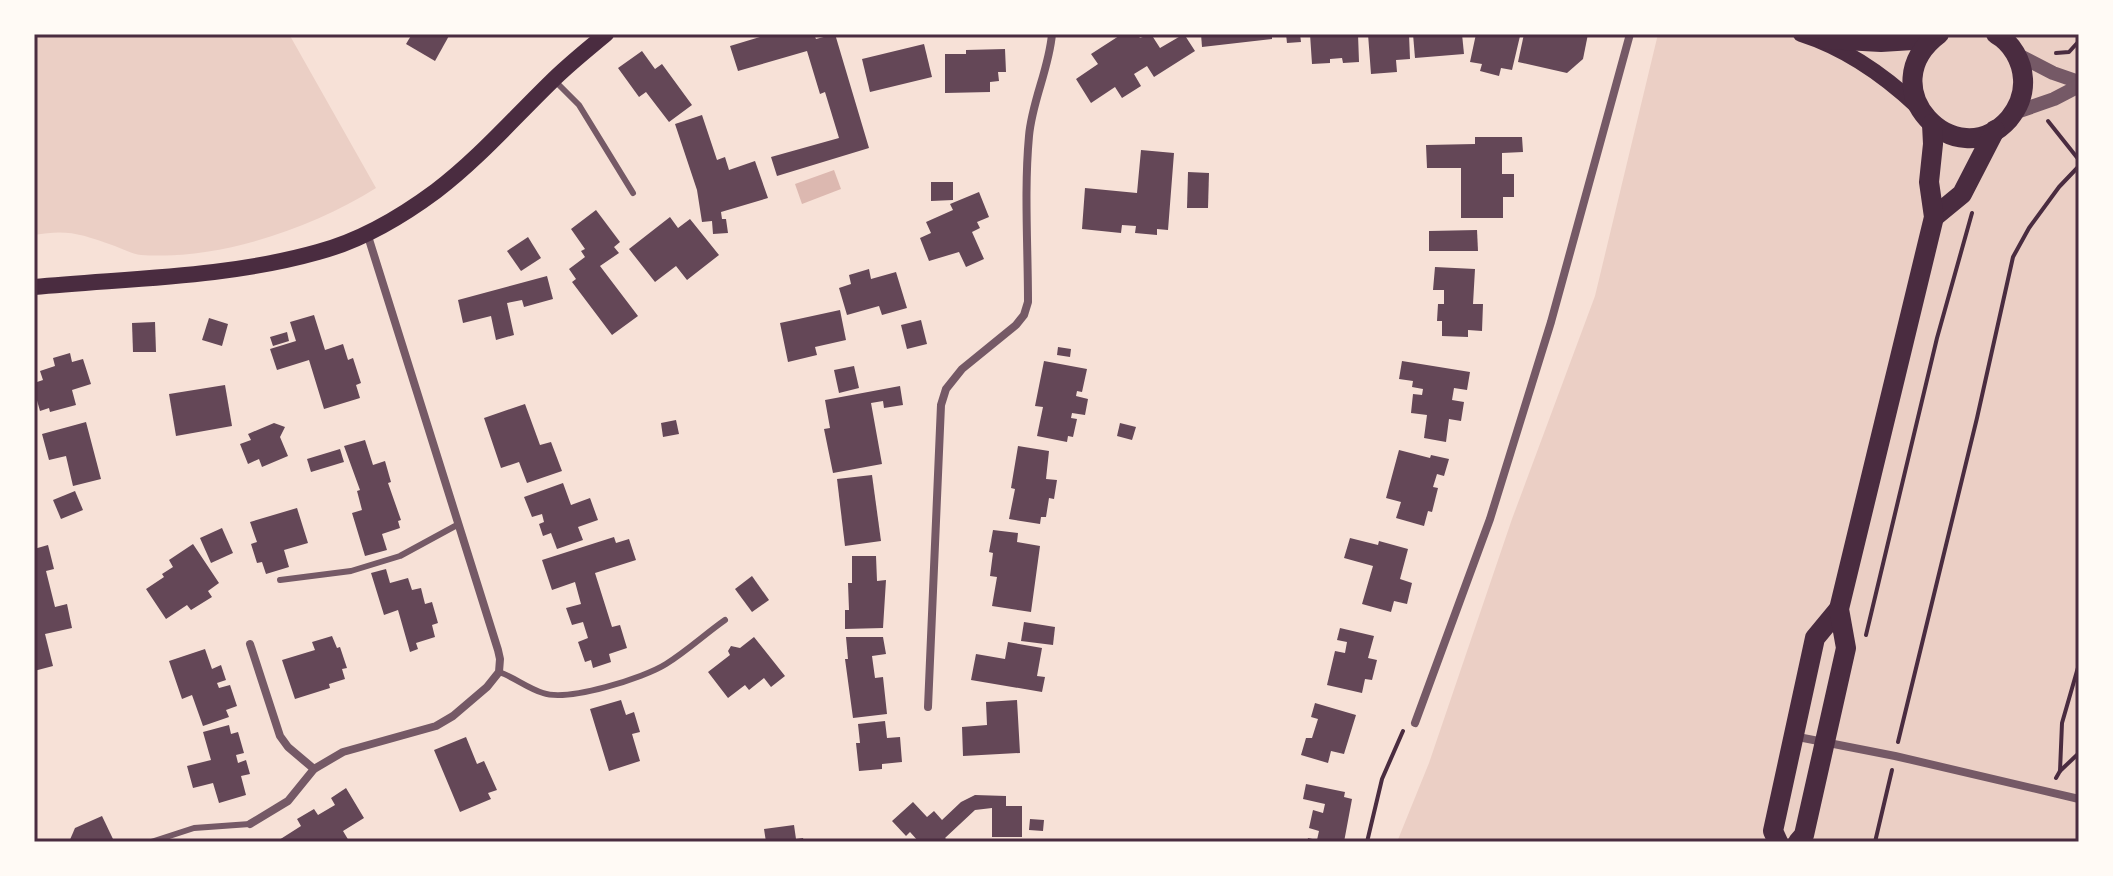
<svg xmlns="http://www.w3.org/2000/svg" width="2113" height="876" viewBox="0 0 2113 876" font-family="Figtree,sans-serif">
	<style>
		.green { fill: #ebcfc5 }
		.water { fill: #dcb8b0 }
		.building { fill: #644757 }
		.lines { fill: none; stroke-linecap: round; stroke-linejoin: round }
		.path { stroke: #4a2c40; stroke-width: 4 }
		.service { stroke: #755966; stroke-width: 6 }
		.minor { stroke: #755966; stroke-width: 8 }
		.tertiary { stroke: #755966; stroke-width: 14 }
		.secondary { stroke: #4a2c40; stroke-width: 16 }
		.primary { stroke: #4a2c40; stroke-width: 20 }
		.neatline { fill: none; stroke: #4a2c40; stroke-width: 3 }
	</style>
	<rect width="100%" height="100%" fill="#f7e1d7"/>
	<g class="green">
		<path d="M34 34H289L376 188C310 229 220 260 141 255 132 254 121 248 112 245 81 234 67 229 34 235Z"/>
		<polygon points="1658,34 2079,34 2079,842 1397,842 1429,763 1512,519 1595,296"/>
	</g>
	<polygon class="water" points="834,170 841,189 802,204 795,184"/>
	<g class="building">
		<polygon points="412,34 450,34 435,61 406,44"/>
		<polygon points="770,34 814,34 816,39 835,34 869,148 777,176 771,157 839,138 825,92 820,94 807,51 738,71 730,46"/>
		<polygon points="1122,34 1137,34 1140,38 1151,34 1160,48 1184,34 1195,51 1154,77 1147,66 1134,74 1141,86 1122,98 1115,87 1091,103 1076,79 1098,64 1091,54"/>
		<polygon points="1201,34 1272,34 1272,39 1202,47"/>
		<polygon points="1286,34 1300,34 1301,42 1287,43"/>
		<polygon points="1310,34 1358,34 1359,62 1343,63 1342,58 1330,59 1330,63 1312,64"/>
		<polygon points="1368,34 1409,34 1410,59 1396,60 1397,72 1371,74"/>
		<polygon points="1413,34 1462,34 1464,54 1415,58"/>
		<polygon points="1476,34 1520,36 1512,70 1501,68 1499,76 1480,71 1482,64 1470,62"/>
		<polygon points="1524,34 1588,34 1583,59 1567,73 1518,62"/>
		<polygon points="924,44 932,77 870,92 862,59"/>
		<polygon points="1005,49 1006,72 998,72 999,81 990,82 990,92 945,93 945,54 966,54 966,50"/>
		<polygon points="642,51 655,69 662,64 692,105 669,122 646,92 639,97 618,68"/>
		<polygon points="702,115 717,160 725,157 729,170 755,161 768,198 721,212 722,219 726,219 728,233 713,234 712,221 702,222 697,190 675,124"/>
		<polygon points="1475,137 1522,137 1523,152 1502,153 1502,174 1514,174 1514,197 1503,197 1503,218 1461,218 1461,168 1427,168 1426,145 1475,144"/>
		<polygon points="1141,150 1174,153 1168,230 1157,229 1157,235 1135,233 1136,226 1122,225 1121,233 1082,229 1085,188 1137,193"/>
		<polygon points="1188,172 1209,173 1208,208 1187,208"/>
		<polygon points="931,182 953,182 953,200 931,201"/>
		<polygon points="979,192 989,217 977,222 980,228 972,232 984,259 966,267 959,252 929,261 920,238 931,233 926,222 953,210 950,204"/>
		<polygon points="596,210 620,242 614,247 619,253 600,266 638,316 612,335 572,282 576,279 569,269 585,257 581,251 585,249 571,229"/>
		<polygon points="670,217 678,228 690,219 719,255 687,280 676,266 655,282 629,249"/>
		<polygon points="1477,230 1478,251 1429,251 1429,231"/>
		<polygon points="528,237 541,258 521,271 507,251"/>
		<polygon points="1435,267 1475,269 1473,304 1483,304 1482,331 1468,330 1468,337 1442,336 1442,321 1437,321 1438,304 1444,304 1444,290 1433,290"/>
		<polygon points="869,269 871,279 896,272 907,308 882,315 879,306 847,315 839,288 851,284 849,275"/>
		<polygon points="547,276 553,299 524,307 522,300 507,303 514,335 496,340 491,316 463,323 458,300"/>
		<polygon points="840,310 846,340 815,347 817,355 788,362 780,323"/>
		<polygon points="314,315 325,350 343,344 348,360 353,358 361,383 356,385 360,398 324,409 309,360 277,370 270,349 296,341 290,322"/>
		<polygon points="209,318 228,324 222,346 202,340"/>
		<polygon points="921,320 927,344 907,349 901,325"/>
		<polygon points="155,322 156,352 133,352 132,323"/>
		<polygon points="287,332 289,341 273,346 270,337"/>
		<polygon points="1058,347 1071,349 1070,357 1057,355"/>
		<polygon points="70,353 72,362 83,359 91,384 72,390 76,405 50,412 49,408 40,411 34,390 34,383 43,380 40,371 55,366 53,358"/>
		<polygon points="1044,361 1087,369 1082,392 1077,391 1076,396 1088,399 1085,415 1072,413 1071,418 1077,419 1073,437 1068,436 1067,442 1037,436 1043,407 1035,406"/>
		<polygon points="1402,361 1470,372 1467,390 1454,388 1452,400 1464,402 1461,421 1449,419 1446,442 1424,438 1427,415 1411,413 1413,394 1422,395 1423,389 1412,387 1413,381 1399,379"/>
		<polygon points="854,366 859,388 839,393 834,370"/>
		<polygon points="225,385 232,426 176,436 169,394"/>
		<polygon points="900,386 903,405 884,408 883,401 871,403 882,464 833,473 824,429 830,428 825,400"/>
		<polygon points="525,404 540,445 551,442 562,471 527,483 519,462 501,468 484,418"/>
		<polygon points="676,420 679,434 663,437 661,423"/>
		<polygon points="86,422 101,479 73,486 66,456 49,460 42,434"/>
		<polygon points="274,423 285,427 280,437 288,456 262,467 259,459 248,464 240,444 251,440 248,434"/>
		<polygon points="1120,423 1136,427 1132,440 1117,436"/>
		<polygon points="365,440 373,465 385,461 391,482 388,483 401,520 398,521 400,528 382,534 387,550 365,556 352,513 362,510 357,491 360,490 344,446"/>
		<polygon points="1018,446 1049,451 1046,479 1057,480 1054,499 1049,498 1046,517 1041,517 1040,524 1009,519 1015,489 1011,488"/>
		<polygon points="340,449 344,462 311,472 307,459"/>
		<polygon points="1399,450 1430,458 1431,455 1449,459 1444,476 1437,474 1433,487 1438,488 1432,512 1428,511 1424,526 1396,518 1401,502 1386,498"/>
		<polygon points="872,475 881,541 845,546 837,479"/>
		<polygon points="563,483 571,505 590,498 598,520 578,527 583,540 557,549 551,533 543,536 539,524 544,522 542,514 532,517 524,497"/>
		<polygon points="75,491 83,510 61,519 53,500"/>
		<polygon points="297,508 308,543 284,550 289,567 266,574 262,562 257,563 251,544 257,542 250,522"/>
		<polygon points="222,528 233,553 211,563 200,538"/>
		<polygon points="993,530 1018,533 1017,542 1040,546 1031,612 992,606 997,577 990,576 993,553 989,552"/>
		<polygon points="614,537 616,543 629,539 636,560 595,573 612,627 620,625 627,648 609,654 611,662 593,668 591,660 585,662 578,642 588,638 583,622 572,625 566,608 581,604 575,582 552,590 542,560"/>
		<polygon points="1350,538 1378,545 1379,541 1408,549 1400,579 1412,583 1407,604 1394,601 1391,612 1362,604 1373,566 1344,558"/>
		<polygon points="193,544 219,583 208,591 212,597 191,610 187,605 166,619 146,589 164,577 162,574 173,567 169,560"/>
		<polygon points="48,545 54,569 46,571 55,607 67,604 72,628 45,634 53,666 34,671 34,549"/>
		<polygon points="852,556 876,556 877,581 886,580 883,628 845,629 845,610 849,610 848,583 852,583"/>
		<polygon points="386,569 390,583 408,578 412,590 421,588 425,604 432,602 438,623 432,625 435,637 416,643 418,649 410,652 398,610 384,615 371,573"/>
		<polygon points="752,576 769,600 752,612 735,589"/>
		<polygon points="1024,622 1055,627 1053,645 1021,641"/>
		<polygon points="1340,628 1374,636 1368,658 1377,660 1372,680 1365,679 1362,693 1327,685 1335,651 1345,653 1347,642 1337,640"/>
		<polygon points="332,636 337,648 340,647 347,668 342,669 345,679 329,684 330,688 295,699 282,660 315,650 312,642"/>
		<polygon points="754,637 785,676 771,687 764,678 749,690 745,685 728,698 708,672 730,655 728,651 731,646 740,648"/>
		<polygon points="846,637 883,637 886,654 872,656 875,678 883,677 887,714 853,718 845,659 848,659"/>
		<polygon points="1008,642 1042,648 1037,676 1045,677 1042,692 971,680 976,654 1005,659"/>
		<polygon points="205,649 212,669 221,665 226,680 217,683 219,688 230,685 237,706 226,710 229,717 203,726 192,695 182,699 169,661"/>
		<polygon points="621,700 626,715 634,712 640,732 632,734 640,761 609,771 590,709"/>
		<polygon points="1017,700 1020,753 963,756 962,727 987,725 986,702"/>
		<polygon points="1315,703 1356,715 1344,754 1331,751 1328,763 1301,755 1306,738 1312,738 1318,719 1311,717"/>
		<polygon points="885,721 887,738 900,737 902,762 882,764 882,769 859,771 856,743 860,743 858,724"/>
		<polygon points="229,725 231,734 238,732 244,753 236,755 238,763 246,760 250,774 241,776 246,795 219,803 213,783 193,788 187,766 211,760 203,732"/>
		<polygon points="466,737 477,764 484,761 497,790 488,793 491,799 460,812 434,750"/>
		<polygon points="1306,784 1345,792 1344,797 1352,799 1344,842 1307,842 1308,838 1317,840 1319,831 1309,828 1313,810 1323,813 1325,804 1303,799"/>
		<polygon points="346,788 364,818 343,831 349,841 280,842 279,840 301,826 297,819 314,809 318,815 335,805 331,798"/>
		<polygon points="975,795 1006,796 1006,806 1022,806 1022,837 992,837 992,808 975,810 945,838 949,842 919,842 910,832 906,836 892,821 913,802 927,817 934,811 942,820 961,802"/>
		<polygon points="102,816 113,839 107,842 69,842 75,828"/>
		<polygon points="1030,819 1044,820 1043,831 1029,830"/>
		<polygon points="794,825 796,839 803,838 804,842 766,842 764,829"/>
	</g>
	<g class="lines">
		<g class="path">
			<polyline points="2056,53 2069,52 2079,41"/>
			<polyline points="2048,121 2079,160"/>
			<polyline points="1866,635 1937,338 1972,213"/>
			<polyline points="1898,742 1977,418 2013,257 2029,228 2059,187 2079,166"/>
			<polyline points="2060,771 2079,753"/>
			<polyline points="2056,778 2060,771 2062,723 2079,664"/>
			<polyline points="1367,842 1382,779 1403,731"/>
			<polyline points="1875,842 1892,770"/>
		</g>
		<g class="service">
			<polyline points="556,82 579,105 633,193"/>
			<polyline points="280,580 351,571 400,556 457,525"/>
			<path d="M499 672C514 677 527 688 543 693 568 702 644 678 666 664 687 651 705 634 725 620"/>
			<polyline points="151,842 194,828 250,824"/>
		</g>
		<g class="minor">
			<polyline points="250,644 280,736 288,747 314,769"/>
			<path d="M928 707 941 405 946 389 962 369 1016 325 1024 315 1028 302C1028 247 1024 190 1029 136 1032 101 1049 69 1052 34"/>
			<polyline points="1415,723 1490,519 1551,322 1630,34"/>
			<polyline points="1793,736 1895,756 2079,799"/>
			<polyline points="250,824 288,801 314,769 343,752 436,726 453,716 487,687 499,672 500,659 498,650 367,233"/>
		</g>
		<g class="tertiary">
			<polyline points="2016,54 2053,73 2079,82"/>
			<polyline points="2014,113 2054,99 2079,86"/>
		</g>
		<g class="secondary">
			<path d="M1801 34C1845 48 1885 76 1918 107"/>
			<polyline points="1826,41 1881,44 1929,41"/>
			<path d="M34 287C128 278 226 278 318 252 360 241 401 217 436 191 478 159 513 119 551 82 568 65 587 50 606 34"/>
		</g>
		<g class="primary">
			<path d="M1939 34C1868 87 1956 178 2009 119 2018 108 2024 94 2023 79 2022 61 2012 43 1996 34"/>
			<polyline points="1934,217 1962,194 1995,130"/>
			<polyline points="1778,842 1773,831 1815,638 1839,609"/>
			<polyline points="1798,842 1804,835 1846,648 1839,609 1934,217 1929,182 1933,144 1932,124"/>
		</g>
	</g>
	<rect width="2113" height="876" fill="none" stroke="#fffaf5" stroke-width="72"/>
	<rect x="36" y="36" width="2041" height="804" class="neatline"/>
</svg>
